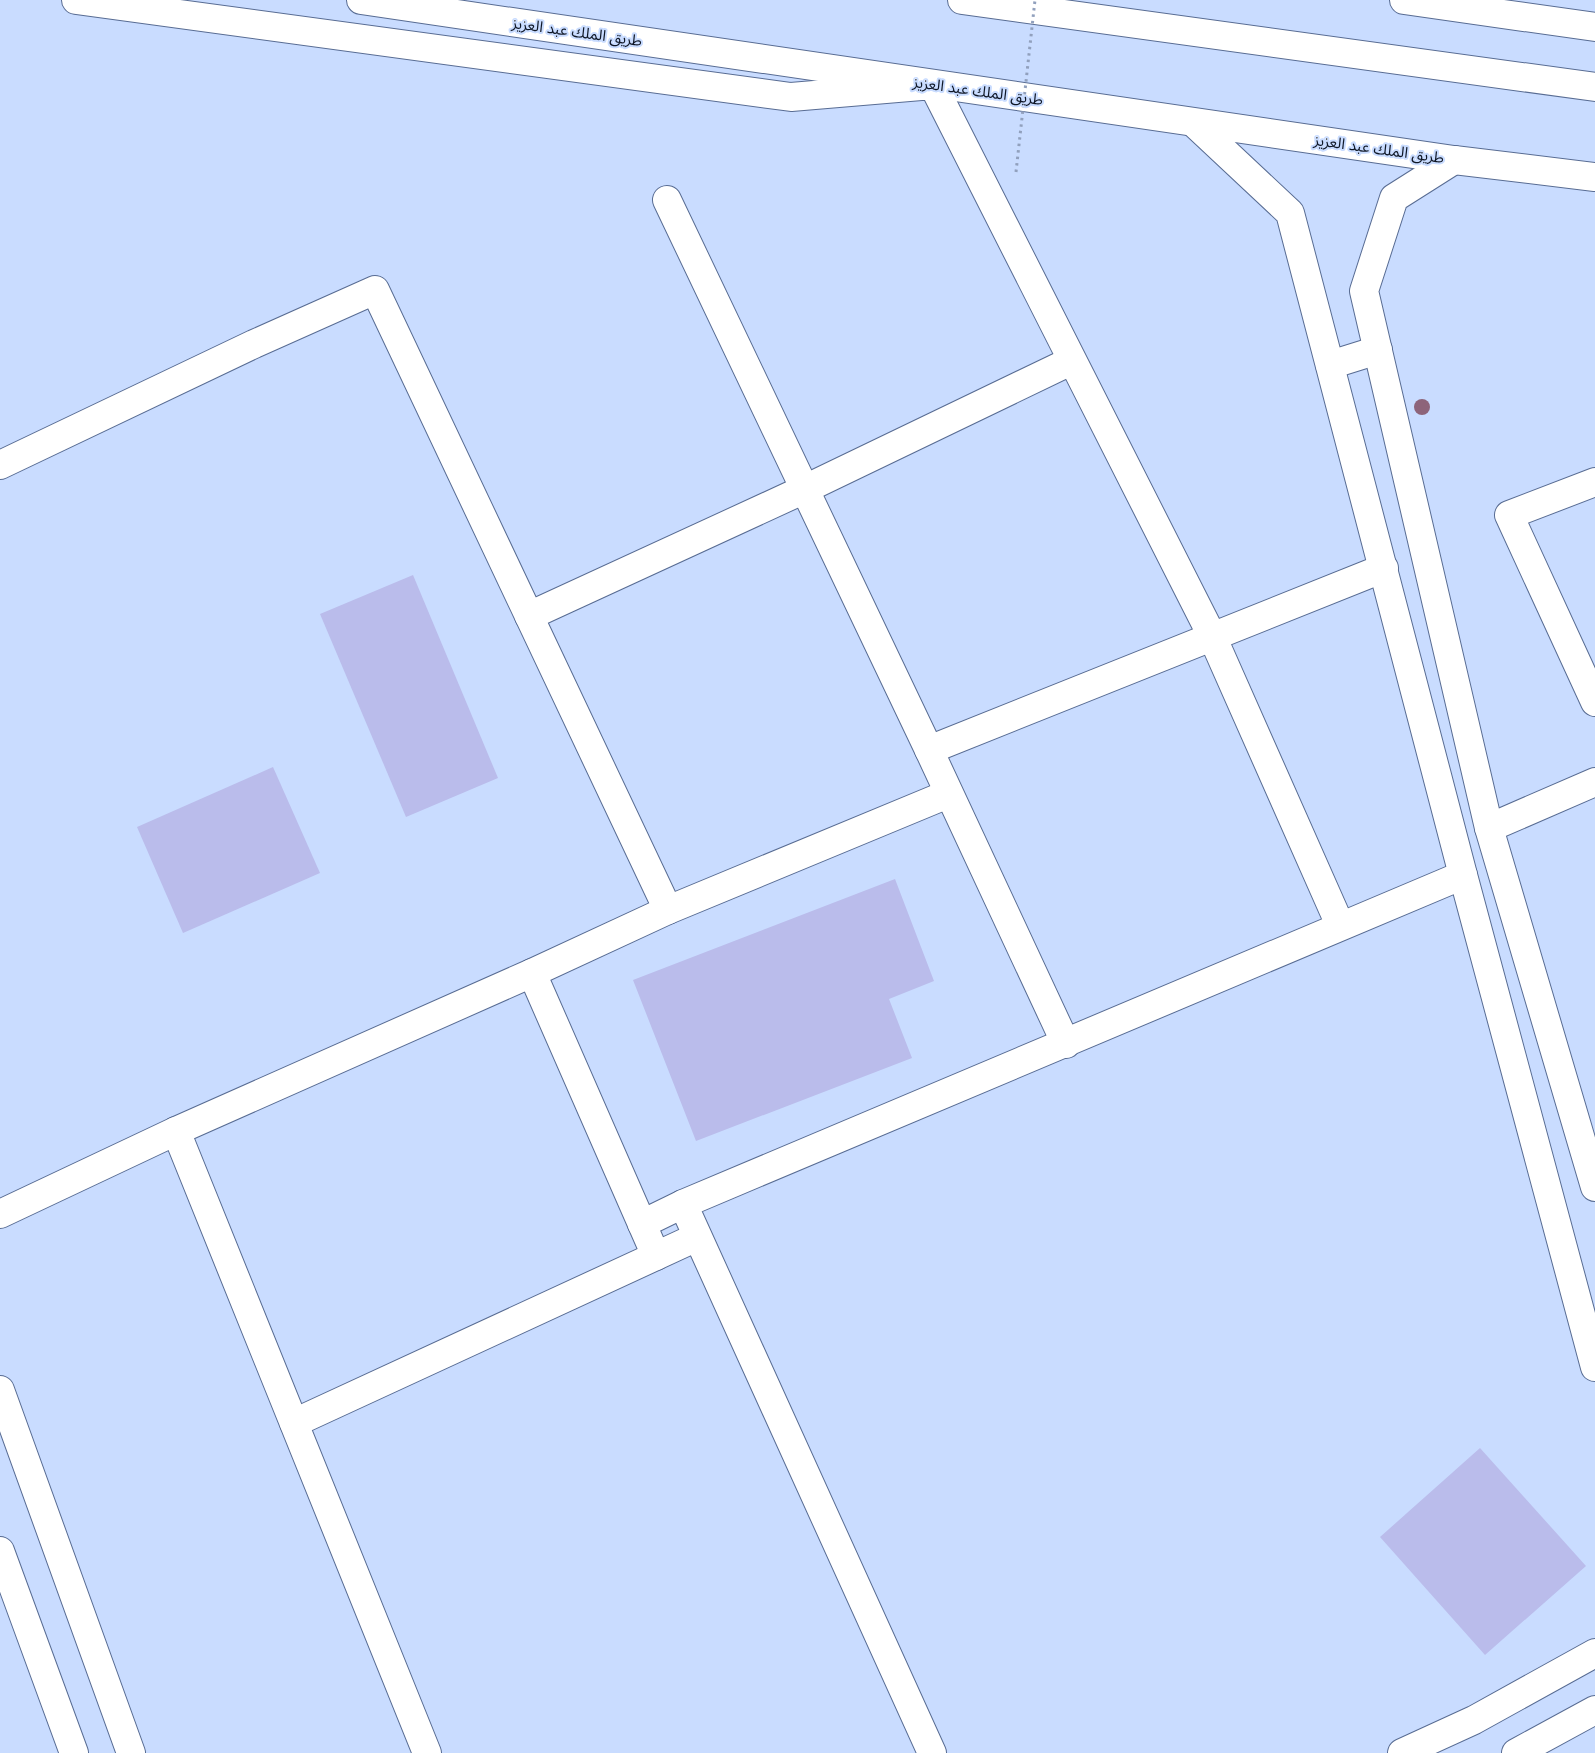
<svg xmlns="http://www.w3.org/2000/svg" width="1595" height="1753" viewBox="0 0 1595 1753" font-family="Inter,'Noto Sans Arabic',sans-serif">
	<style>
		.building { fill: #babceb }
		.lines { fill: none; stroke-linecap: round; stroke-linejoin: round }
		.street-casing { stroke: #586c93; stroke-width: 30 }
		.secondary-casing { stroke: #586c93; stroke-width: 30 }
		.primary-casing { stroke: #586c93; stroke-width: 30 }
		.street { stroke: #fff; stroke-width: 28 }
		.secondary { stroke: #fff; stroke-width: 28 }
		.primary { stroke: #fff; stroke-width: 28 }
		.path-bridge { stroke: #91a0bd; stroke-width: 3; stroke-dasharray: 2.5 4; stroke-linecap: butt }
		.tree { fill: #8d647a }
		.labels { text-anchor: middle; stroke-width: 4; stroke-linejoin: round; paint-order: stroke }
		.street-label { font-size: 15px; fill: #0f1726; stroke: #c9dcff }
	</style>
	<rect width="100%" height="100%" fill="#c9dcff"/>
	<g class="building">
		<polygon points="413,575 498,778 406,817 320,614"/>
		<polygon points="273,767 320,873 183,933 137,827"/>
		<polygon points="895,879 934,981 889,999 912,1058 696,1141 633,980"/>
		<polygon points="1480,1448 1586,1566 1485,1655 1380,1537"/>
	</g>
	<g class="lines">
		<defs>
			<g id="street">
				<polyline points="76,0 791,97 933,85 1212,636 1340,925"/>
				<polyline points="667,200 929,750 1066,1044"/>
				<polyline points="0,465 254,344 375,290 668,910"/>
				<polyline points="1595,482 1509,515 1595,702"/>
				<polyline points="529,616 805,489 1071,361"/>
				<polyline points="929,750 1384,568"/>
				<polyline points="1489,828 1595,782"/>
				<polyline points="532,973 656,1256"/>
				<polyline points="176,1131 427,1753"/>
				<polyline points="0,1214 176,1131 532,973 668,910 948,794"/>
				<polyline points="642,1224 683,1204"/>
				<polyline points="294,1423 697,1237"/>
				<polyline points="932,1753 683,1204 1463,875"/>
			</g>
			<g id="secondary">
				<polyline points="1404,0 1595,27"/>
				<polyline points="1194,123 1290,213 1463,875 1595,1367"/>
				<polyline points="1454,160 1394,198 1364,291 1489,828 1595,1187"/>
				<polyline points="1330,365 1378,350"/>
				<polyline points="0,1390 131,1753"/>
				<polyline points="0,1551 74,1753"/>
				<polyline points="1402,1753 1474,1720 1595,1653"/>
				<polyline points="1516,1753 1595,1710"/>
			</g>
			<g id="primary">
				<polyline points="361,0 1454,160 1595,177"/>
				<polyline points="962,0 1595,87"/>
			</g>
		</defs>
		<use href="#street" class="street-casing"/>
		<use href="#secondary" class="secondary-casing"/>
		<use href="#primary" class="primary-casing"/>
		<use href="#street" class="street"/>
		<use href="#secondary" class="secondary"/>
		<use href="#primary" class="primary"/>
		<polyline class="path-bridge" points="1016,172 1035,0"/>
	</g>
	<circle class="tree" cx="1422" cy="407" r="8"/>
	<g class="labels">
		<g class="street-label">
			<text transform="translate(577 32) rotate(8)" y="5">طريق الملك عبد العزيز</text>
			<text transform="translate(978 91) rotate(8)" y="5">طريق الملك عبد العزيز</text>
			<text transform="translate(1379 149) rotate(8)" y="5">طريق الملك عبد العزيز</text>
		</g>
	</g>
</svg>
